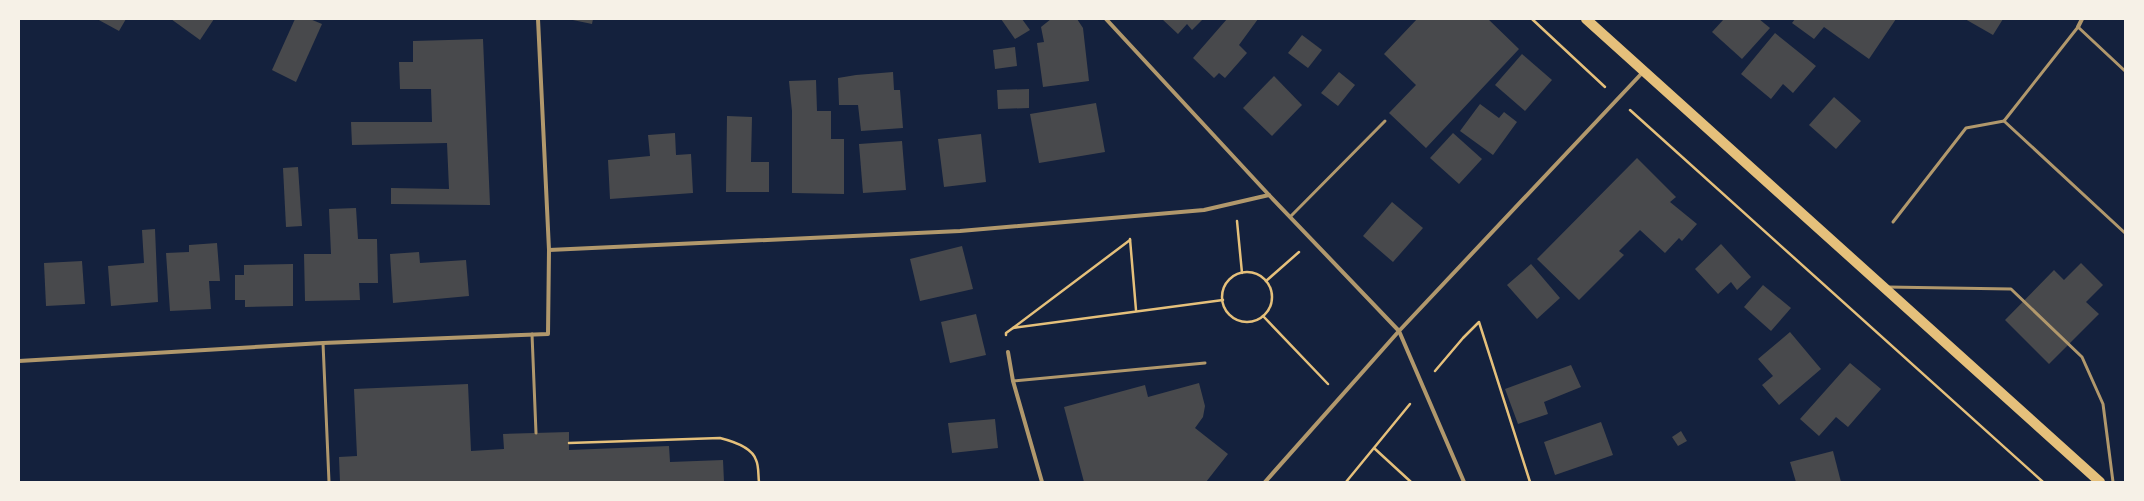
<svg xmlns="http://www.w3.org/2000/svg" width="2144" height="501" viewBox="0 0 2144 501" font-family="'DejaVu Sans',sans-serif">
	<style>
		.building { fill: #48494c }
		.lines { fill: none; stroke-linecap: round; stroke-linejoin: round }
		.path { stroke: #e5c07b; stroke-width: 2.5 }
		.service { stroke: #b1986c; stroke-width: 3 }
		.minor { stroke: #b1986c; stroke-width: 4 }
		.primary { stroke: #e5c07b; stroke-width: 10 }
	</style>
	<rect width="100%" height="100%" fill="#14213d"/>
	<g class="building">
		<polygon points="97,19 126,19 119,31"/>
		<polygon points="171,19 214,19 200,40"/>
		<polygon points="295,19 310,19 322,24 296,82 272,70"/>
		<polygon points="568,19 593,19 592,24"/>
		<polygon points="1001,19 1022,19 1030,30 1015,39"/>
		<polygon points="1051,19 1077,19 1083,28 1089,81 1043,87 1037,43 1044,42 1041,27"/>
		<polygon points="1162,19 1203,19 1192,30 1187,24 1178,34"/>
		<polygon points="1227,19 1258,19 1239,45 1247,53 1225,78 1219,73 1214,78 1193,58"/>
		<polygon points="1417,19 1488,19 1519,49 1426,148 1389,113 1416,85 1384,54"/>
		<polygon points="1724,19 1759,19 1770,28 1742,59 1712,32"/>
		<polygon points="1795,19 1896,19 1869,59 1824,27 1814,39 1792,23"/>
		<polygon points="1965,19 2003,19 1993,35"/>
		<polygon points="1775,33 1816,66 1793,93 1783,84 1771,99 1741,74"/>
		<polygon points="1302,35 1322,50 1308,68 1288,53"/>
		<polygon points="483,39 490,205 391,204 391,188 449,189 447,143 352,145 351,122 432,122 431,89 400,89 399,62 413,62 413,41"/>
		<polygon points="1015,47 1017,66 995,69 993,50"/>
		<polygon points="1522,54 1552,80 1525,111 1495,85"/>
		<polygon points="893,72 894,90 900,90 903,128 861,131 858,105 839,105 838,78 856,75"/>
		<polygon points="1339,72 1355,85 1338,106 1321,93"/>
		<polygon points="1274,76 1302,105 1272,136 1243,108"/>
		<polygon points="816,80 817,111 831,111 831,139 844,139 844,194 792,193 792,111 789,81"/>
		<polygon points="1029,89 1029,108 998,109 997,90"/>
		<polygon points="1834,97 1861,121 1836,149 1809,125"/>
		<polygon points="1096,103 1105,152 1039,163 1030,114"/>
		<polygon points="1480,104 1499,118 1504,112 1517,122 1493,155 1460,131"/>
		<polygon points="727,116 752,117 751,162 769,162 769,192 726,192"/>
		<polygon points="675,133 676,155 691,154 693,193 610,199 608,160 650,156 648,135"/>
		<polygon points="1453,133 1482,159 1459,184 1430,158"/>
		<polygon points="981,134 986,182 944,187 938,139"/>
		<polygon points="902,141 906,190 863,193 859,144"/>
		<polygon points="1637,158 1676,197 1670,202 1697,224 1682,241 1679,238 1665,253 1640,230 1619,251 1624,255 1579,300 1537,259"/>
		<polygon points="298,167 302,226 286,227 283,168"/>
		<polygon points="1392,202 1423,228 1393,262 1363,236"/>
		<polygon points="356,208 358,239 377,239 378,283 359,283 360,300 305,301 304,254 331,254 329,209"/>
		<polygon points="155,229 158,302 111,306 108,266 144,263 142,230"/>
		<polygon points="217,243 220,281 209,281 211,309 170,311 166,253 189,252 189,245"/>
		<polygon points="1721,244 1751,277 1737,290 1731,282 1718,294 1695,269"/>
		<polygon points="962,246 973,289 920,301 910,259"/>
		<polygon points="419,252 420,263 466,260 469,296 393,303 390,254"/>
		<polygon points="82,261 85,304 46,306 44,263"/>
		<polygon points="2081,263 2103,285 2086,302 2099,314 2049,364 2005,320 2054,270 2064,280"/>
		<polygon points="293,264 293,306 245,307 245,300 235,300 235,275 244,275 244,265"/>
		<polygon points="1531,264 1560,298 1537,319 1507,285"/>
		<polygon points="1763,285 1791,308 1771,331 1744,307"/>
		<polygon points="976,314 986,355 950,363 941,322"/>
		<polygon points="1790,332 1821,369 1779,405 1762,385 1773,376 1758,359"/>
		<polygon points="1850,363 1881,389 1848,427 1836,417 1819,436 1800,419"/>
		<polygon points="1571,365 1581,387 1544,402 1548,414 1518,424 1505,389"/>
		<polygon points="1199,383 1205,406 1203,417 1195,428 1228,454 1206,482 1084,482 1064,407 1145,385 1148,397"/>
		<polygon points="468,384 471,451 504,449 503,434 569,432 569,450 669,446 670,462 723,460 724,482 340,482 339,457 357,456 354,389"/>
		<polygon points="995,419 998,448 952,453 948,423"/>
		<polygon points="1601,422 1613,455 1555,475 1544,442"/>
		<polygon points="1681,431 1687,441 1678,446 1672,437"/>
		<polygon points="1833,451 1841,482 1796,482 1790,462"/>
	</g>
	<g class="lines">
		<g class="path">
			<polyline points="1532,19 1605,87"/>
			<polyline points="1630,110 2043,482"/>
			<polyline points="1237,221 1242,273"/>
			<polyline points="1130,239 1136,310"/>
			<circle cx="1247" cy="297" r="25"/>
			<polyline points="1266,281 1299,252"/>
			<polyline points="1263,316 1328,384"/>
			<polyline points="1013,328 1223,300"/>
			<polyline points="1006,335 1006,333 1013,328 1130,240"/>
			<polyline points="1435,371 1463,338 1479,322 1530,482"/>
			<path d="M569 443 720 438C732 441 752 447 756 460 759 466 758 475 759 482"/>
			<polyline points="1374,448 1411,482"/>
			<polyline points="1346,482 1410,404"/>
		</g>
		<g class="service">
			<polyline points="2125,71 2078,27 2004,121 2125,233"/>
			<polyline points="1290,217 1385,121"/>
			<polyline points="1893,222 1966,128 2004,121"/>
			<polyline points="1887,287 2011,289 2082,357 2103,404 2113,482"/>
			<polyline points="532,334 536,433"/>
			<polyline points="323,343 329,482"/>
			<polyline points="1013,381 1205,363"/>
		</g>
		<g class="minor">
			<polyline points="1106,19 1269,195 1399,331 1265,482"/>
			<polyline points="2078,27 2082,19"/>
			<polyline points="549,250 960,231 1204,210 1269,195"/>
			<polyline points="1008,352 1013,381 1042,482"/>
			<polyline points="19,361 323,343 548,334 549,250 538,19"/>
			<polyline points="1464,482 1399,331 1643,72"/>
		</g>
		<polyline class="primary" points="1586,19 2100,482"/>
	</g>
	<rect width="2144" height="501" fill="none" stroke="#f6f1e7" stroke-width="40"/>
</svg>
